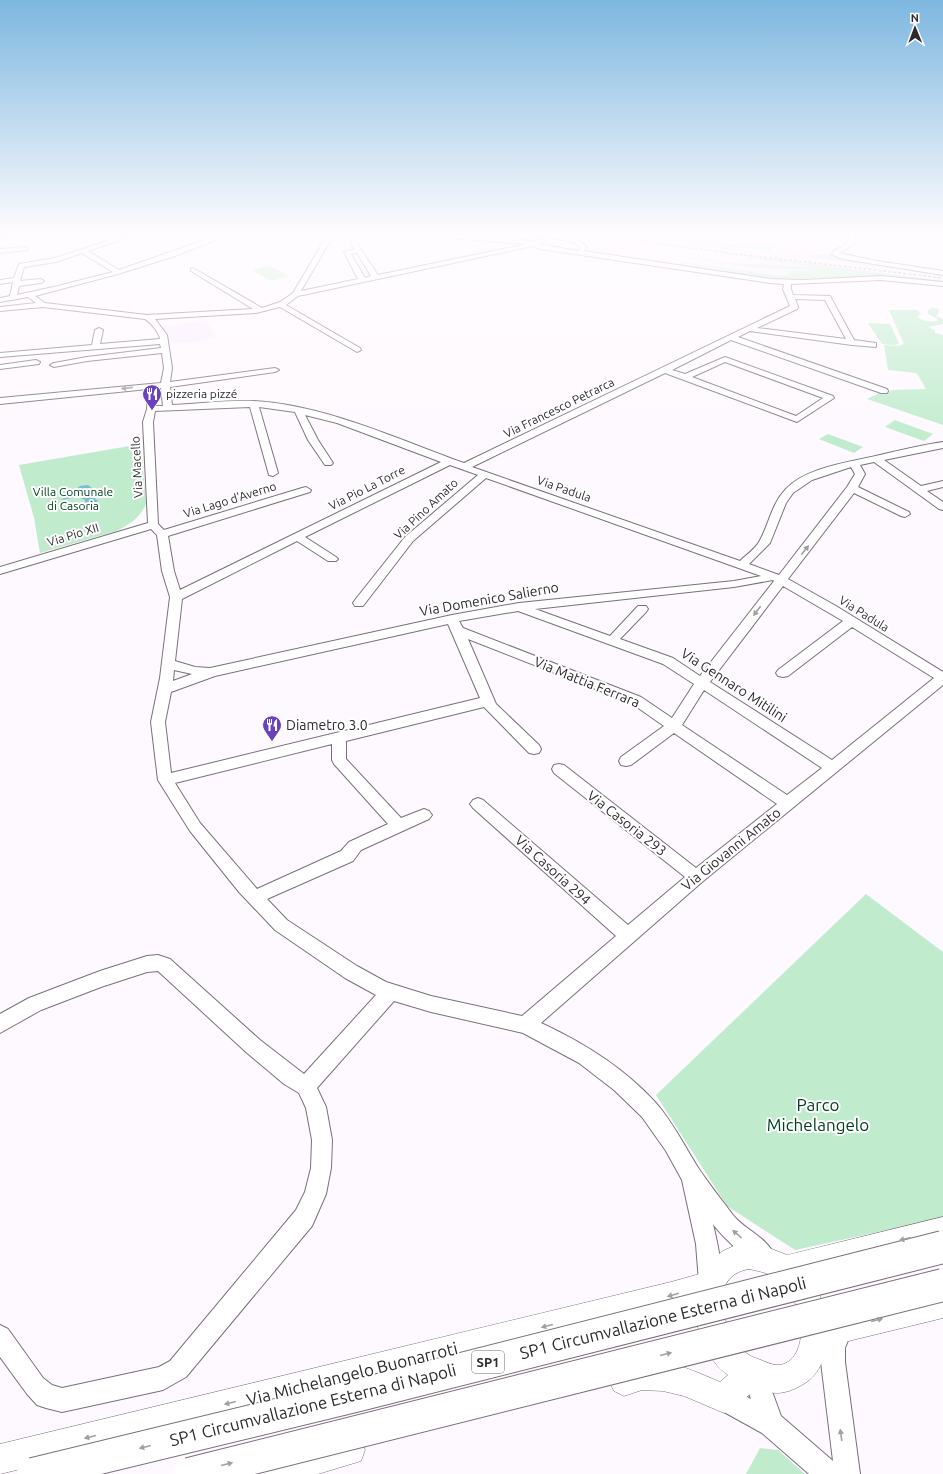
<svg xmlns="http://www.w3.org/2000/svg" width="943" height="1474" viewBox="0 0 943 1474" font-family="Ubuntu,sans-serif">
	<style>
		.built { fill: #fceffe }
		.industrial { fill: #fdeced }
		.green { fill: #c0eccd }
		.water { fill: #7dbcd5 }
		.lines { fill: none; stroke-linecap: round; stroke-linejoin: round }
		.minor-casing { stroke: #7a707b; stroke-width: 2 }
		.major-casing { stroke: #7a707b; stroke-width: 1 }
		.minor { fill: #fff; fill-rule: evenodd }
		.major { fill: #fff; fill-rule: evenodd }
		.rail { stroke: #9d989d; stroke-width: 1.5; stroke-dasharray: 2.5 2.5; stroke-linecap: butt }
		.highway-bridge-casing { stroke: #7a707b; stroke-width: 34; stroke-linecap: butt }
		.highway-bridge { stroke: #fff; stroke-width: 32 }
		.oneway { fill: #a19fa1 }
		.labels { text-anchor: middle; stroke-width: 4; stroke-linejoin: round; paint-order: stroke }
		.far-poi-label { font-size: 12px; fill: #2e2a2e; stroke: #fff; text-anchor: start }
		.far-street-label { font-size: 12px; fill: #2e2a2e; stroke: #fff }
		.far-park-label { font-size: 12px; fill: #004020; stroke: #fff }
		.shield { fill: #fff; stroke: #6d6a6d; stroke-width: 1 }
		.shield-label { font-size: 13px; font-weight: bold; fill: #2e2a2e }
		.street-label { font-size: 14px; fill: #2e2a2e; stroke: #fff }
		.poi-label { font-size: 14px; fill: #2e2a2e; stroke: #fff; text-anchor: start }
		.near-park-label { font-size: 17px; fill: #004020; stroke: #fff }
		.near-street-label { font-size: 17px; fill: #2e2a2e; stroke: #fff }
	</style>
	<rect width="100%" height="100%" fill="#fef9fe"/>
	<g class="built">
		<polygon points="593,234 678,234 796,255 831,253 838,257 883,266 943,274 943,283 880,277 783,279 590,253 607,238 653,243"/>
		<polygon points="205,319 216,337 196,342 167,344 161,327 201,321"/>
	</g>
	<polygon class="industrial" points="678,234 829,234 826,245 830,249 835,251 831,253 796,255 746,249 747,247"/>
	<g class="green">
		<polygon points="635,234 676,234 748,247 751,243 774,246 771,252 796,256 830,254 838,258 886,267"/>
		<polygon points="657,238 800,258 656,240"/>
		<polygon points="654,243 943,281 943,282 880,276 778,279 641,261 645,259 718,270 739,271 681,263 682,262 687,263 777,275 788,275 787,273 792,273 784,271 821,270 761,268 725,264 723,263 633,250 730,263 814,267 756,259 748,261 750,257 653,244"/>
		<polygon points="270,266 289,276 271,281 252,270"/>
		<path d="M932 308 939 309 938 314 936 316 943 319V324L928 327 935 330V333L943 335V425L867 399 881 392 885 393 892 390 926 389 918 375 916 373 888 370 884 345 898 346 904 344 889 310H917L921 314 917 316C921 322 932 322 938 321L936 318 928 314V310Z"/>
		<polygon points="868,323 890,324 899,343 895,345 882,344"/>
		<polygon points="895,420 933,434 924,441 885,427"/>
		<polygon points="828,434 863,447 854,453 819,439"/>
		<path d="M141 444 146 504C140 518 129 525 116 531L40 553 34 518 19 465Z"/>
		<polygon points="866,894 943,952 943,1218 795,1250 727,1206 656,1095"/>
		<polygon points="760,1448 778,1450 805,1474 746,1474"/>
	</g>
	<polygon class="water" points="88,485 92,488 90,495 98,501 96,503 85,504 85,500 77,497 61,500 67,496 62,493 73,492 80,486"/>
	<g class="lines">
		<defs>
			<g id="minor">
				<polygon points="21,234 0,239 0,235"/>
				<path d="M128 234H138L88 251 119 270 221 234H231L175 256 118 274 35 296 45 303 147 315 253 309 191 271V269L193 268 262 308 280 302 293 293 328 234H334L301 291 358 279 344 252 355 249 350 242 353 240 355 241 378 275 527 244 424 236 421 234 509 237 533 242 545 237 541 234C557 234 576 236 587 247L584 251 770 279 803 280 881 276 943 282V286L881 280 791 284V289L793 295 830 296 854 340 876 343V347L852 345 750 331 738 337 887 389 888 391 887 393H881L731 340 672 370 685 374 725 357 833 396 834 398 797 422 665 373 472 467 740 561C746 555 755 549 759 542 769 525 771 505 785 490 805 467 851 462 880 455 901 450 922 445 943 442V448L884 460 921 486 943 481V487L927 491 943 502V510L939 509 874 462 860 465 865 474 858 487 909 512 910 514 905 517 901 516 854 493 788 579 836 606 943 672V685L702 882 541 1023C584 1043 623 1067 655 1102 672 1121 684 1145 697 1166 708 1183 721 1199 733 1215 745 1230 767 1237 774 1255L771 1263 763 1266C746 1259 723 1238 713 1224 717 1242 725 1272 718 1290L710 1293 702 1290 699 1282 696 1244 682 1180 666 1151 642 1117 614 1090 579 1063 523 1033 431 1012 394 1001 317 1088 326 1107 332 1140 331 1168 326 1194 312 1226 186 1377 163 1390 62 1412 46 1408 37 1405 27 1394 0 1357V1325L8 1329 43 1378 52 1385 62 1388 159 1367 170 1361 296 1210 305 1192 311 1168 312 1140 306 1108 299 1093 284 1084 246 1052 158 971 147 972 101 987 41 1010 0 1033V1014L29 998 100 971 147 956 158 955 170 959 260 1040 304 1074 376 995 345 978 275 930 239 892 190 831 158 780 151 722 160 678 170 597 162 571 157 535 151 529 0 574V567L148 523 143 422 147 409 148 389 0 404V398L161 383 164 368 162 353 87 361 54 367 50 365 54 363 87 357 161 348 160 344 0 357V353L92 345 95 330 99 328 103 330 100 344 160 339C159 332 151 323 145 319L43 307 0 311V307L36 303 28 297 0 302V298L10 296 13 282 0 284V280L14 278 19 264 55 258ZM551 238 573 242 580 247 578 251 539 244ZM533 246 540 249 770 283 784 284 783 289 790 306 464 463C397 439 325 405 254 401 227 400 199 404 172 405L170 387 275 372 279 370 275 368 170 382 172 368 167 335 155 319 256 313 280 307 357 352 361 350 360 348 286 305 298 296ZM82 253 113 272 58 286 17 295 19 286 41 283 44 281 41 279 20 281 24 267 56 262ZM357 253 371 276 365 278 351 254ZM795 299 825 300 846 339 757 328 797 309 798 307ZM725 362 823 398 796 416 692 377ZM156 388H161L163 406H156ZM250 407 269 475 273 476 278 473 259 407 295 412 308 440 325 465H331L333 463 318 440 305 415 337 423 441 462 180 590 174 571 168 536 310 492 311 490 306 487 302 488 164 530 158 524 153 422 155 411ZM450 465 478 475 405 537 355 600 353 603 355 606H363L413 541 486 478 761 576 734 581 519 603 452 615 210 668 195 667 175 661 182 599 297 541 328 561H336L338 559 336 557 305 537ZM851 467 855 474 847 487 779 575 749 564 770 543 786 503 793 493 812 480ZM773 580 774 581 700 676 673 658 620 639 646 612 648 609 646 606H638L610 636 535 609 734 587ZM783 586 843 621 778 670 776 673 778 676 783 677 788 676 852 627 934 678 832 760 710 682ZM518 611 663 664 694 684 672 718 641 697 463 628 459 621ZM448 624 480 698 171 773 165 722 171 692 215 676ZM468 639 631 703 664 726 621 757 619 761 621 765 626 766 631 765 674 733 777 804 696 868 564 765 559 764 554 765 552 769 554 773 685 877 628 925 483 800 478 798 473 800 470 804 473 808 616 936 522 1016 431 996 386 982 357 966 287 920 267 899 353 861 361 850 429 819 432 815 429 811 424 809 401 818 346 759V741L484 707 529 753 534 754 539 753 541 749 539 745 496 704ZM174 670 192 674 173 681ZM704 690 822 768 787 795 682 725ZM332 744V760L334 764 388 824 349 842 341 851 257 889 200 823 175 783Z"/>
				<polygon points="850,234 856,234 853,245 839,253 877,261 943,271 943,275 843,259 833,255 832,254 834,251 847,244"/>
				<polygon points="25,247 27,248 27,250 0,253 0,249"/>
				<polygon points="36,360 40,362 39,364 0,369 0,365"/>
				<polygon points="840,1318 848,1322 852,1330 845,1348 845,1362 860,1474 809,1474 762,1433 715,1407 712,1398 715,1389 724,1386 751,1399 742,1372 746,1364 754,1360 762,1364 781,1416 833,1461 821,1362 821,1348 832,1322"/>
			</g>
			<g id="major">
				<path d="M943 1217V1243L810 1276 817 1288 828 1318 943 1290V1318L828 1346C821 1368 815 1380 794 1389 780 1395 771 1394 757 1388L734 1408 724 1413 684 1396 663 1391 642 1390 624 1396 614 1391 609 1381 614 1371C657 1353 680 1365 720 1382L728 1375C707 1361 694 1327 695 1302L671 1310 0 1474V1444L671 1282 703 1273 711 1260 723 1251 738 1244 749 1243 759 1244 787 1255ZM749 1269C757 1271 766 1272 772 1276 782 1284 792 1295 797 1307 804 1323 804 1356 784 1364 776 1367 768 1363 761 1360 755 1358 749 1356 745 1352 722 1331 706 1276 749 1269Z"/>
				<polygon points="350,1435 361,1439 365,1450 361,1461 318,1474 247,1474 251,1463 262,1459"/>
			</g>
		</defs>
		<use href="#minor" class="minor-casing"/>
		<use href="#major" class="major-casing"/>
		<use href="#minor" class="minor"/>
		<use href="#major" class="major"/>
		<polyline class="rail" points="596,234 729,253 943,278"/>
		<defs>
			<g id="highway-bridge">
				<polyline points="33,1474 355,1396 943,1247"/>
				<polyline points="189,1474 943,1285"/>
			</g>
		</defs>
		<use href="#highway-bridge" class="highway-bridge-casing"/>
		<use href="#highway-bridge" class="highway-bridge"/>
	</g>
	<defs><path id="oneway-solid" d="M-6-.8H1V-3.2L6.5 0L1 3.2V.8H-6Z"/></defs>
	<g class="oneway">
		<use href="#oneway-solid" transform="translate(127 388) rotate(174)"/>
		<use href="#oneway-solid" transform="translate(805 550) rotate(-52)"/>
		<use href="#oneway-solid" transform="translate(757 611) rotate(127)"/>
		<use href="#oneway-solid" transform="translate(737 1234) rotate(-140)"/>
		<use href="#oneway-solid" transform="translate(905 1239) rotate(166)"/>
		<use href="#oneway-solid" transform="translate(673 1295) rotate(164)"/>
		<use href="#oneway-solid" transform="translate(877 1320) rotate(-14)"/>
		<use href="#oneway-solid" transform="translate(547 1326) rotate(166)"/>
		<use href="#oneway-solid" transform="translate(666 1354) rotate(-14)"/>
		<use href="#oneway-solid" transform="translate(230 1403) rotate(166)"/>
		<use href="#oneway-solid" transform="translate(841 1435) rotate(-98)"/>
		<use href="#oneway-solid" transform="translate(90 1437) rotate(166)"/>
		<use href="#oneway-solid" transform="translate(145 1447) rotate(166)"/>
		<use href="#oneway-solid" transform="translate(227 1464) rotate(-14)"/>
	</g>
	<linearGradient id="sky" x2="0" y2="1"><stop stop-color="#7db7e0"/><stop offset="0.53" stop-color="#fffcff"/><stop offset="1" stop-color="#fffcff" stop-opacity="0"/></linearGradient>
	<rect width="943" height="441" fill="url(#sky)"/>
	<defs>
		<symbol id="restaurant-pin" viewBox="-11 -11 22 30"><path d="M0 17L-7.5 6A9.5 9.5 0 1 1 7.5 6Z" fill="#6a43bb" stroke="#fff"/><path d="M-5-6h1v4h1v-4h1v4h1v-4h1v5L-1.5 .5V6h-2V.5L-5-1ZM5-6V6H3V1.5H1.5Q1.5-4 5-6Z" fill="#fff"/></symbol>
	</defs>
	<g fill-rule="evenodd">
		<use href="#restaurant-pin" x="141" y="383" width="22" height="30"/>
		<use href="#restaurant-pin" x="261" y="714" width="22" height="30"/>
	</g>
	<g class="labels">
		<g class="far-poi-label">
			<text x="166" y="398">pizzeria pizzé</text>
		</g>
		<g class="far-street-label">
			<text transform="translate(559 408) rotate(-26)" y="4">Via Francesco Petrarca</text>
			<text transform="translate(137 467) rotate(-93)" y="4">Via Macello</text>
			<text transform="translate(367 488) rotate(-27)" y="4">Via Pio La Torre</text>
			<text transform="translate(564 489) rotate(19)" y="4">Via Padula</text>
			<text transform="translate(230 500) rotate(-17)" y="4">Via Lago d'Averno</text>
			<text transform="translate(426 509) rotate(-43)" y="4">Via Pino Amato</text>
			<text transform="translate(73 535) rotate(-17)" y="4">Via Pio XII</text>
			<text transform="translate(864 614) rotate(32)" y="4">Via Padula</text>
		</g>
		<g class="far-park-label">
			<text x="73" y="496">Villa Comunale<tspan x="73" dy="14">di Casoria</tspan></text>
		</g>
		<rect class="shield" x="472" y="1351" width="32" height="22" rx="3"/>
		<g class="shield-label">
			<text x="488" y="1367">SP1</text>
		</g>
		<g class="street-label">
			<text transform="translate(489 599) rotate(-10)" y="5">Via Domenico Salierno</text>
			<text transform="translate(587 682) rotate(22)" y="5">Via Mattia Ferrara</text>
			<text transform="translate(734 685) rotate(33)" y="5">Via Gennaro Mitilini</text>
			<text transform="translate(627 823) rotate(38)" y="5">Via Casoria 293</text>
			<text transform="translate(731 849) rotate(-39)" y="5">Via Giovanni Amato</text>
			<text transform="translate(553 870) rotate(42)" y="5">Via Casoria 294</text>
		</g>
		<g class="poi-label">
			<text x="286" y="730">Diametro 3.0</text>
		</g>
		<g class="near-park-label">
			<text x="818" y="1111">Parco<tspan x="818" dy="20">Michelangelo</tspan></text>
		</g>
		<g class="near-street-label">
			<text transform="translate(663 1318) rotate(-14)" y="6">SP1 Circumvallazione Esterna di Napoli</text>
			<text transform="translate(352 1374) rotate(-14)" y="6">Via Michelangelo Buonarroti</text>
			<text transform="translate(313 1405) rotate(-14)" y="6">SP1 Circumvallazione Esterna di Napoli</text>
		</g>
	</g>
	<g transform="translate(915 28) rotate(359)" stroke="#ffffff" stroke-width="3" paint-order="stroke">
	<path d="M0-3L7 15L0 10L-7 15Z" fill="#2e2a2e"/>
	<text y="-6" font-size="11" font-weight="bold" text-anchor="middle" fill="#2e2a2e">N</text>
	</g>
</svg>
